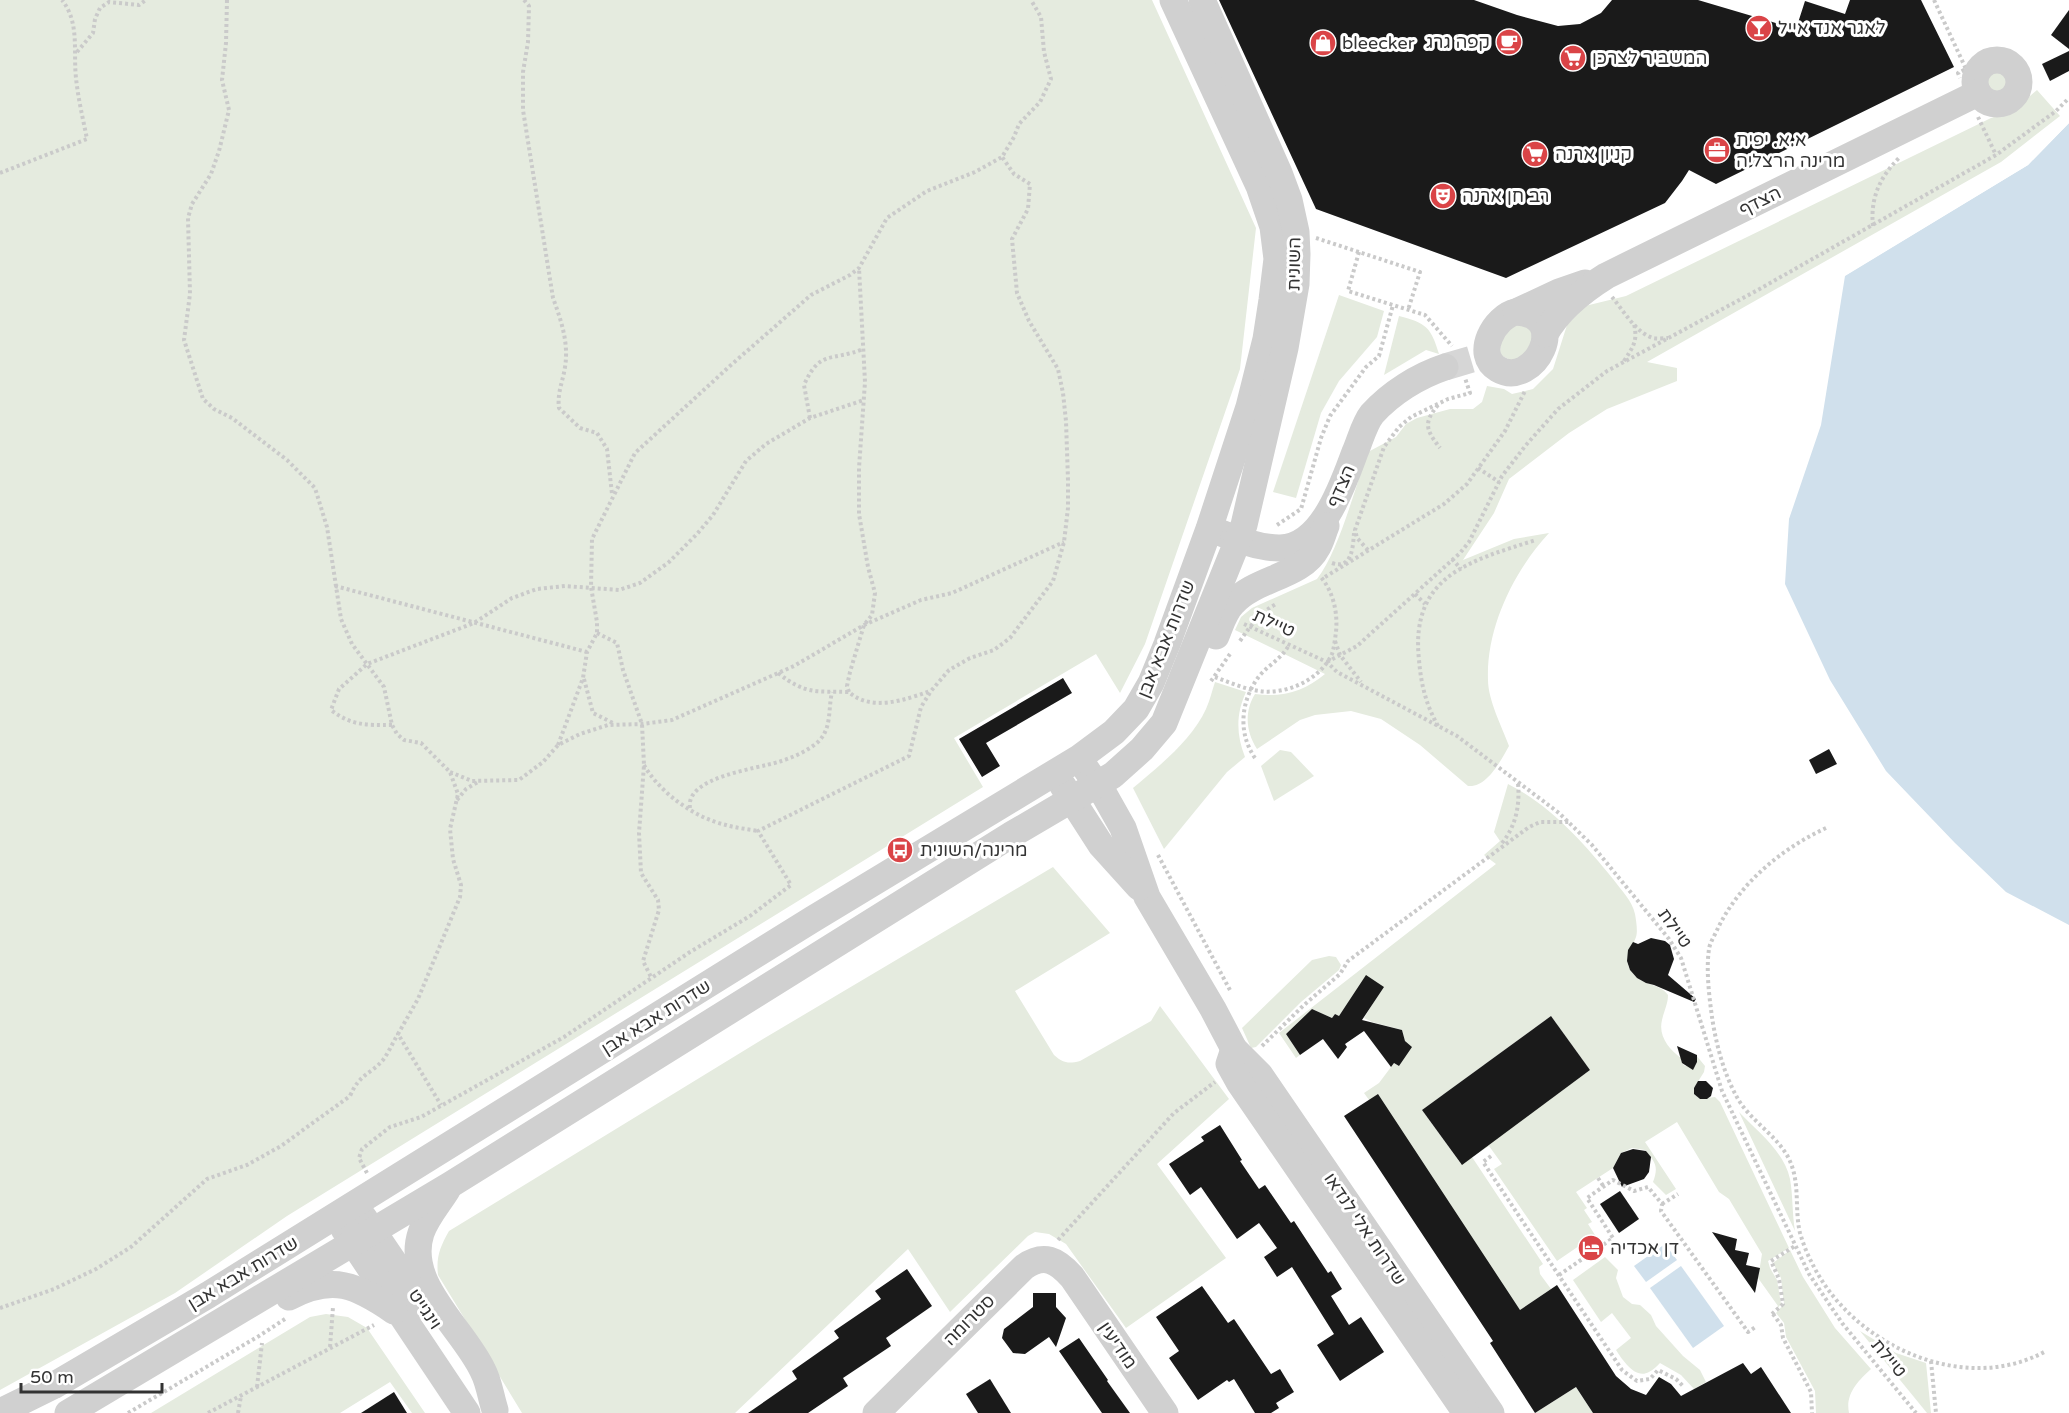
<svg xmlns="http://www.w3.org/2000/svg" width="2069" height="1413" viewBox="0 0 2069 1413" font-family="'Varela Round','Noto Sans Hebrew',sans-serif">
	<style>
		.green { fill: #e5ebdf; fill-rule: evenodd }
		.water { fill: #d0e0ec }
		.pier { fill: #fff }
		.building { fill: #1a1a1a }
		.lines { fill: none; stroke-linecap: round; stroke-linejoin: round }
		.minor-tunnel { stroke: #d6d6d6; stroke-width: 27; stroke-dasharray: 27 14; stroke-linecap: butt }
		.path { stroke: #cacaca; stroke-width: 4; stroke-dasharray: 3 3; stroke-linecap: butt }
		.minor { stroke: #d0d0d0; stroke-width: 27 }
		.labels { text-anchor: middle; stroke-width: 6; stroke-linejoin: round; paint-order: stroke }
		.poi-label { font-size: 18px; fill: #333; stroke: #fff; text-anchor: start }
		.street-label { font-size: 18px; fill: #333; stroke: #fff }
	</style>
	<rect width="100%" height="100%" fill="#fff"/>
	<g class="green">
		<polygon points="0,0 1152,0 1256,228 1240,369 1145,644 1120,693 1096,654 954,738 983,787 287,1216 175,1293 0,1390"/>
		<circle cx="1998" cy="82" r="16"/>
		<path d="M2037 90 2060 116 2001 162 1647 362 1677 368V381L1607 409 1569 433 1509 479 1494 513 1463 560 1514 539 1549 533C1514 571 1486 627 1488 680 1488 700 1502 727 1509 746 1501 760 1487 788 1468 786L1420 745 1381 719 1351 711 1315 715 1300 720 1257 749C1246 732 1244 712 1255 694 1282 698 1305 691 1325 674L1235 630 1241 617 1252 608 1317 579C1339 551 1355 487 1368 452L1396 437 1406 424 1417 418 1450 409H1473L1482 402 1487 386 1504 389 1512 394 1533 389 1553 369 1567 325 1585 306 1626 296 1991 118 2014 110Z"/>
		<polygon points="1339,295 1384,311 1377,337 1339,381 1321,413 1296,498 1273,492"/>
		<path d="M1399 316C1426 323 1431 327 1439 354L1426 350 1384 375Z"/>
		<polygon points="1512,325 1530,326 1534,345 1515,362 1500,355 1501,336"/>
		<path d="M1215 682 1246 692C1236 714 1236 734 1245 757L1227 772 1164 849 1133 788C1158 767 1192 740 1206 709 1210 700 1212 691 1215 682Z"/>
		<polygon points="1280,750 1291,752 1314,776 1274,801 1261,766"/>
		<path d="M1508 784C1550 805 1584 843 1613 879 1621 890 1632 900 1635 914 1636 920 1638 931 1636 937 1632 949 1622 958 1631 971 1640 986 1659 982 1668 995 1668 1004 1664 1011 1662 1020 1658 1036 1669 1049 1681 1058L1682 1063 1685 1066H1695L1697 1062 1696 1055 1705 1066 1704 1072 1694 1088V1094L1700 1099 1715 1097 1720 1102 1789 1248 1768 1261 1770 1268 1777 1280 1781 1304 1777 1309 1778 1306 1758 1278 1762 1254 1729 1199 1719 1192 1677 1122 1645 1142 1676 1189 1666 1195 1653 1182C1659 1166 1655 1162 1645 1150L1632 1148 1621 1153 1613 1168 1576 1192 1587 1208 1584 1210 1592 1222 1588 1224 1595 1235 1557 1261 1494 1169 1502 1164 1489 1146 1472 1157 1543 1264 1539 1267 1540 1274 1551 1289 1520 1310 1364 1093 1379 1083 1394 1063 1399 1066 1411 1047 1405 1041 1402 1030 1372 1022 1364 1018 1383 987 1366 976 1339 1016 1335 1014 1332 1018 1312 1009 1286 1034 1300 1055 1296 1058 1279 1033 1496 864 1484 855 1500 841 1494 832ZM1551 1016 1590 1070 1461 1164 1422 1110Z"/>
		<path d="M1053 867 1110 933 1015 991 1054 1055C1063 1063 1068 1064 1080 1061L1151 1021 1160 1006 1229 1099 1157 1164 1226 1258 1126 1328 1066 1244 1049 1234 1035 1232 1028 1236 950 1312 908 1249 735 1413H522L438 1275C436 1257 440 1247 449 1231L763 1039Z"/>
		<polygon points="1329,956 1336,957 1341,965 1339,970 1301,1002 1256,1047 1251,1048 1242,1028 1312,960"/>
		<path d="M1739 1112C1757 1131 1784 1151 1790 1179 1793 1195 1792 1214 1795 1231Z"/>
		<path d="M1790 1250 1803 1277 1835 1328 1871 1369C1858 1381 1845 1394 1849 1413H1816L1815 1391 1786 1337 1784 1323 1776 1313 1784 1304 1781 1278 1773 1263Z"/>
		<path d="M1605 1257 1618 1270 1616 1278 1623 1297 1632 1304 1640 1305 1651 1315 1656 1326 1683 1356 1700 1370 1706 1382 1694 1389 1681 1375 1660 1363C1657 1366 1653 1370 1649 1372 1635 1380 1622 1359 1616 1350L1631 1338 1612 1313 1601 1322 1573 1280Z"/>
		<polygon points="326,1314 348,1317 367,1328 425,1413 412,1413 390,1382 340,1413 151,1413 310,1317"/>
		<polygon points="1860,1331 1896,1353 1926,1363 1931,1413 1927,1413"/>
		<polygon points="1576,1387 1593,1413 1535,1413"/>
	</g>
	<g class="water">
		<polygon points="2069,123 2069,925 2006,892 1955,843 1886,771 1830,680 1785,584 1789,519 1821,425 1845,276 2028,165"/>
		<polygon points="1665,1244 1677,1260 1646,1282 1634,1266"/>
		<polygon points="1681,1266 1724,1326 1693,1348 1650,1288"/>
	</g>
	<polygon class="pier" points="2069,120 2069,123 2028,165 1841,278 1843,273 2026,163"/>
	<g class="building">
		<polygon points="1219,0 1474,0 1517,15 1558,26 1580,24 1601,13 1612,0 1698,0 1796,29 1805,1 1845,14 1850,0 1921,0 1954,67 1716,184 1689,170 1682,181 1665,203 1506,278 1316,209"/>
		<polygon points="2069,10 2069,49 2051,35"/>
		<polygon points="2069,51 2069,71 2050,81 2042,64"/>
		<polygon points="1063,678 1072,693 986,743 1000,766 982,777 959,739"/>
		<polygon points="1829,749 1837,764 1816,774 1809,760"/>
		<polygon points="1651,938 1665,941 1670,945 1674,959 1668,975 1696,999 1694,1002 1654,985 1646,983 1637,978 1630,970 1627,961 1628,950 1633,942 1638,944"/>
		<polygon points="1366,975 1384,987 1362,1020 1402,1030 1405,1041 1412,1047 1399,1066 1394,1063 1391,1067 1364,1031 1345,1044 1347,1047 1338,1059 1323,1039 1300,1055 1286,1034 1312,1009 1332,1018 1335,1014 1339,1016"/>
		<polygon points="1551,1016 1590,1070 1462,1165 1422,1110"/>
		<polygon points="1677,1046 1697,1055 1697,1062 1693,1070 1682,1063"/>
		<polygon points="1698,1081 1706,1081 1713,1088 1711,1096 1707,1099 1700,1099 1694,1094 1694,1088"/>
		<polygon points="1378,1094 1520,1310 1557,1285 1616,1376 1631,1389 1646,1395 1659,1377 1671,1384 1681,1396 1743,1363 1751,1374 1761,1367 1791,1413 1593,1413 1576,1387 1535,1413 1490,1343 1493,1341 1344,1116"/>
		<polygon points="1220,1125 1242,1160 1240,1161 1259,1189 1265,1185 1291,1223 1294,1221 1328,1273 1331,1271 1342,1289 1331,1296 1349,1325 1361,1317 1384,1352 1340,1381 1317,1345 1334,1334 1292,1267 1277,1277 1264,1257 1277,1248 1259,1223 1237,1239 1201,1187 1190,1195 1169,1164 1204,1141 1201,1137"/>
		<polygon points="1633,1149 1646,1151 1651,1157 1649,1172 1644,1179 1622,1187 1613,1168 1621,1153"/>
		<polygon points="1620,1191 1639,1219 1619,1233 1600,1204"/>
		<polygon points="1712,1232 1737,1239 1735,1250 1749,1253 1746,1265 1760,1268 1755,1293"/>
		<polygon points="907,1269 932,1306 886,1338 891,1346 843,1378 848,1386 808,1413 748,1413 797,1379 792,1371 839,1338 834,1331 881,1299 875,1291"/>
		<polygon points="1202,1286 1228,1323 1234,1319 1271,1374 1280,1369 1294,1392 1276,1403 1279,1408 1271,1413 1255,1413 1234,1379 1229,1382 1227,1380 1198,1400 1169,1358 1179,1351 1156,1317"/>
		<polygon points="1033,1293 1056,1293 1056,1307 1066,1318 1056,1347 1049,1337 1025,1354 1013,1353 1002,1338 1004,1329 1033,1307"/>
		<polygon points="1079,1338 1108,1380 1107,1381 1130,1413 1102,1413 1059,1351"/>
		<polygon points="990,1379 1011,1413 978,1413 966,1394"/>
		<polygon points="394,1392 407,1413 361,1413"/>
	</g>
	<g class="lines">
		<polyline class="minor-tunnel" points="1445,367 1472,359"/>
		<g class="path">
			<polyline points="227,0 226,43 222,80 229,110 219,151 211,174 192,204 188,218 190,294 184,340 203,399 214,409 232,418 287,460 315,488 327,527 341,619 352,644 384,687 392,725 397,734 404,740 421,743 450,772 458,794 450,829 453,859 461,885 460,897 418,999 398,1034 441,1105"/>
			<path d="M524 0 529 6 528 42 523 72V110L553 298C561 320 569 343 565 367 563 381 557 393 559 408L580 428 597 433 607 449 612 494"/>
			<polyline points="1934,0 1966,69 1958,73 1960,78"/>
			<polyline points="77,52 93,33 95,19 100,8 109,2 139,5 146,0"/>
			<polyline points="1978,117 1996,155"/>
			<path d="M0 173 87 139C83 119 78 98 76 78 73 51 80 23 62 0"/>
			<path d="M1873 226C1870 198 1880 177 1899 158"/>
			<polyline points="1316,238 1420,272 1408,310"/>
			<polyline points="1359,252 1348,291 1425,315 1452,346"/>
			<path d="M1612 297C1623 310 1636 333 1653 338 1658 339 1664 338 1668 338"/>
			<path d="M1624 361C1633 347 1638 341 1634 324"/>
			<path d="M1438 405C1423 423 1426 430 1440 448"/>
			<path d="M810 418 804 385C820 349 831 362 863 349"/>
			<polyline points="1478,468 1499,482"/>
			<polyline points="1277,525 1301,509 1321,438 1330,416 1366,367 1379,356 1393,305"/>
			<polyline points="1368,550 1357,538 1355,530 1384,447 1399,427 1411,417 1448,399 1470,393 1465,378"/>
			<polyline points="1452,559 1461,569"/>
			<path d="M1332 563C1352 570 1353 547 1354 533"/>
			<polyline points="1325,577 1444,504 1467,484 1505,431 1525,391"/>
			<polyline points="335,586 587,652"/>
			<polyline points="1415,594 1425,604"/>
			<polyline points="1244,624 1327,662 1337,672 1457,736 1559,813 1592,845 1669,939 1681,958 1722,1091 1809,1274 1842,1323 1916,1413"/>
			<polyline points="597,633 617,643 623,670 642,724 644,765 639,833 641,873 658,900 659,910 643,961 651,977"/>
			<path d="M1240 641C1251 625 1259 614 1276 604"/>
			<polyline points="1335,641 1340,655 1361,682"/>
			<polyline points="1327,662 1357,646 1460,553 1469,542 1502,476 1526,445 1558,409 1607,371 1756,291 1996,155 2056,111 2069,98"/>
			<path d="M778 673C806 695 816 691 849 692 871 712 905 700 930 691"/>
			<path d="M1215 677C1229 682 1244 689 1259 691 1286 695 1320 680 1332 654 1334 648 1335 639 1336 632 1338 612 1333 591 1320 576"/>
			<polyline points="584,679 593,713 613,723"/>
			<polyline points="1211,681 1230,654"/>
			<polyline points="849,692 847,686 850,672 864,625 872,615 875,593 868,567 859,514 859,468 865,382 859,268"/>
			<path d="M392 725C366 725 352 726 331 710L339 689 367 664 474 623 512 598 537 589 565 586 619 590 640 583 669 562 697 534 713 515 746 461 766 444 810 418 864 400"/>
			<path d="M1438 726C1426 705 1421 684 1419 660 1410 576 1469 561 1536 540"/>
			<polyline points="558,745 583,678 587,652 597,633 597,622 591,587 592,539 635,453 731,365 811,295 850,275 859,268 887,218 927,191 975,172 1002,157 1014,137 1019,124 1040,102 1051,79 1044,52 1041,17 1031,0"/>
			<path d="M1255 758C1237 732 1241 699 1260 675 1270 664 1282 658 1289 645"/>
			<path d="M644 765C660 793 695 818 726 825 736 828 747 829 758 831"/>
			<polyline points="450,772 472,781 519,780 543,762 558,745 580,734 608,725 642,724 672,720 794,666 864,625 921,600 952,593 1064,542"/>
			<polyline points="457,800 466,789 478,782"/>
			<path d="M690 808C685 777 756 769 778 762 792 758 808 751 819 741 832 727 828 709 832 692"/>
			<path d="M1826 828C1781 849 1740 883 1718 928 1715 935 1710 942 1709 949 1706 970 1709 995 1712 1017 1716 1044 1724 1075 1738 1099 1751 1121 1776 1135 1788 1157 1801 1182 1794 1207 1800 1233 1803 1243 1807 1254 1812 1263 1851 1344 1963 1397 2046 1351"/>
			<path d="M1502 843C1516 826 1520 805 1518 783"/>
			<polyline points="1158,855 1231,992"/>
			<polyline points="1262,1046 1304,1005 1340,974 1348,961 1529,827 1540,822 1569,822"/>
			<polyline points="1491,1156 1483,1162 1622,1370 1637,1381 1650,1379 1658,1370 1676,1379 1684,1387"/>
			<polyline points="367,1173 359,1158 362,1149 390,1127 421,1117 564,1037 690,952 750,916 791,885 758,831 909,756 921,707 931,691 949,670 970,658 994,650 1010,638 1053,581 1064,542 1068,508 1068,480 1066,421 1063,393 1058,369 1029,321 1017,293 1012,239 1028,209 1030,184 1014,174 1002,157"/>
			<polyline points="1598,1178 1604,1187"/>
			<polyline points="1662,1204 1678,1194"/>
			<polyline points="1058,1240 1174,1113 1215,1082"/>
			<polyline points="1559,1275 1613,1238 1587,1198 1613,1180 1634,1191 1648,1187 1662,1204 1661,1211 1748,1332 1757,1326"/>
			<path d="M0 1308 54 1289 96 1269 131 1247 207 1179 247 1165 281 1146 350 1096C360 1073 370 1075 383 1060 389 1052 393 1042 398 1034"/>
			<polyline points="1772,1314 1783,1304 1779,1279 1771,1261 1795,1246"/>
			<polyline points="1773,1314 1781,1325 1783,1338 1811,1392 1812,1413"/>
			<polyline points="330,1347 333,1307"/>
			<polyline points="1931,1361 1936,1413"/>
			<polyline points="257,1387 262,1343"/>
			<polyline points="128,1413 259,1336 285,1319"/>
			<polyline points="208,1413 374,1325"/>
			<polyline points="238,1413 241,1396"/>
		</g>
		<g class="minor">
			<circle cx="1997" cy="82" r="22"/>
			<path d="M1516 312C1573 315 1534 390 1498 369 1473 355 1495 316 1516 312Z"/>
			<polyline points="1516,312 1559,292 1585,283"/>
			<path d="M1545 334C1559 309 1582 291 1606 276L1978 93"/>
			<path d="M1221 533C1239 540 1260 548 1279 548 1322 549 1343 484 1355 452 1360 441 1364 424 1372 414 1391 393 1418 376 1445 367"/>
			<path d="M1216 636C1221 624 1224 612 1233 603 1255 578 1302 577 1317 548 1321 542 1323 533 1326 526"/>
			<polyline points="1086,769 1105,796 1123,828 1147,897 1213,1009 1234,1049 1260,1075 1491,1413"/>
			<polyline points="1063,786 1101,845 1139,887"/>
			<polyline points="1234,1049 1229,1064 1239,1082 1466,1413"/>
			<path d="M447 1190C439 1203 426 1218 421 1233 404 1284 464 1329 483 1371 489 1382 491 1398 495 1410"/>
			<polyline points="364,1218 423,1305"/>
			<polyline points="344,1229 467,1413"/>
			<path d="M289 1297C333 1274 356 1285 394 1311"/>
			<polyline points="0,1412 53,1386 208,1295 813,919 1079,758 1114,732 1136,709 1151,683 1167,644 1209,529 1249,407 1266,339 1272,300 1277,259 1273,227 1259,186 1173,0"/>
			<polyline points="68,1413 450,1185 1011,835 1113,775 1142,749 1164,723 1244,525 1285,348 1296,284 1297,254 1296,232 1289,200 1279,173 1202,0"/>
			<path d="M876 1413 1024 1267C1044 1253 1057 1260 1072 1277L1165 1413"/>
		</g>
	</g>
	<defs>
		<symbol id="bar-disc" viewBox="-11 -11 22 22"><circle r="9.5" fill="#da4447" stroke="#fff"/><path d="M-6-5H6L.8 .8V4.5H3.5V6h-7V4.5H-.8V.8Z" fill="#fff"/></symbol>
		<symbol id="cafe-disc" viewBox="-11 -11 22 22"><circle r="9.5" fill="#da4447" stroke="#fff"/><path d="M-5.5-4.5H6V0H3Q3 3.5 0 3.5H-2.5Q-5.5 3.5-5.5 0ZM3-3.2v2h1.7v-2ZM-6 4.5H4V6H-6Z" fill="#fff"/></symbol>
		<symbol id="shop-disc" viewBox="-11 -11 22 22"><circle r="9.5" fill="#da4447" stroke="#fff"/><path d="M-5-2.5h2.3a2.7 3.5 0 0 1 5.4 0H5L5.5 6h-11ZM-1.5-2.5h3a1.5 2.3 0 0 0-3 0Z" fill="#fff"/></symbol>
		<symbol id="supermarket-disc" viewBox="-11 -11 22 22"><circle r="9.5" fill="#da4447" stroke="#fff"/><path d="M-6-5.5h2.5l.6 2H6L4.5 2H-2.5L-4.4-4H-6ZM-1.5 3.2a1.3 1.3 0 1 0 .1 0ZM3 3.2a1.3 1.3 0 1 0 .1 0Z" fill="#fff"/></symbol>
		<symbol id="office-disc" viewBox="-11 -11 22 22"><circle r="9.5" fill="#da4447" stroke="#fff"/><path d="M-6-3h4V-5.5h4V-3h4V5H-6ZM-1-4.5V-3h2v-1.5ZM-6 0V1H6V0Z" fill="#fff"/></symbol>
		<symbol id="theatre-disc" viewBox="-11 -11 22 22"><circle r="9.5" fill="#da4447" stroke="#fff"/><path d="M-5-5.5Q0-4 5-5.5V0Q5 5 0 6Q-5 5-5 0ZM-3.3-2.5H-1v1.5H-3.3ZM1-2.5H3.3v1.5H1ZM-2.8 1Q0 5.5 2.8 1Z" fill="#fff"/></symbol>
		<symbol id="bus-disc" viewBox="-11 -11 22 22"><circle r="9.5" fill="#da4447" stroke="#fff"/><path d="M-5-6H5V4H4V6H2V4H-2V6H-4V4H-5ZM-3.5-4V0h7V-4ZM-3.5 1.2v1.5H-2V1.2ZM2 1.2v1.5H3.5V1.2Z" fill="#fff"/></symbol>
		<symbol id="hotel-disc" viewBox="-11 -11 22 22"><circle r="9.5" fill="#da4447" stroke="#fff"/><path d="M-6-4.5h1.5V1H6V5H4.5V3h-9V5H-6ZM-4 0a1.8 1.8 0 1 1 3.6 0ZM.5 0V-2.5h3Q6-2.5 6 0Z" fill="#fff"/></symbol>
	</defs>
	<g fill-rule="evenodd">
		<use href="#bar-disc" x="1744" y="13" width="30" height="30"/>
		<use href="#cafe-disc" x="1494" y="27" width="30" height="30"/>
		<use href="#shop-disc" x="1308" y="28" width="30" height="30"/>
		<use href="#supermarket-disc" x="1558" y="43" width="30" height="30"/>
		<use href="#office-disc" x="1702" y="135" width="30" height="30"/>
		<use href="#supermarket-disc" x="1520" y="139" width="30" height="30"/>
		<use href="#theatre-disc" x="1428" y="181" width="30" height="30"/>
		<use href="#bus-disc" x="885" y="835" width="30" height="30"/>
		<use href="#hotel-disc" x="1576" y="1233" width="30" height="30"/>
	</g>
	<g class="labels">
		<g class="poi-label">
			<text x="1778" y="34">לאגר אנד אייל</text>
			<text x="1490" y="48" text-anchor="end">קפה גרג</text>
			<text x="1342" y="49">bleecker</text>
			<text x="1592" y="64">המשביר לצרכן</text>
			<text x="1736" y="146">א.א. יפית<tspan x="1736" dy="21">מרינה הרצליה</tspan></text>
			<text x="1555" y="160">קניון ארנה</text>
			<text x="1462" y="202">רב חן ארנה</text>
			<text x="920" y="856">מרינה/השונית</text>
			<text x="1610" y="1254">דן אכדיה</text>
		</g>
		<g class="street-label">
			<text transform="translate(1760 201) rotate(-26)" y="6">הצדף</text>
			<text transform="translate(1294 264) rotate(-89)" y="6">השונית</text>
			<text transform="translate(1341 486) rotate(-66)" y="6">הצדף</text>
			<text transform="translate(1274 623) rotate(24)" y="6">טיילת</text>
			<text transform="translate(1166 639) rotate(-68)" y="6">שדרות אבא אבן</text>
			<text transform="translate(1675 928) rotate(54)" y="6">טיילת</text>
			<text transform="translate(656 1017) rotate(-32)" y="6">שדרות אבא אבן</text>
			<text transform="translate(1365 1229) rotate(56)" y="6">שדרות אלי לנדאו</text>
			<text transform="translate(243 1273) rotate(-31)" y="6">שדרות אבא אבן</text>
			<text transform="translate(425 1309) rotate(56)" y="6">וינגייט</text>
			<text transform="translate(969 1320) rotate(-45)" y="6">סטרומה</text>
			<text transform="translate(1118 1345) rotate(56)" y="6">מודיעין</text>
			<text transform="translate(1889 1358) rotate(50)" y="6">טיילת</text>
		</g>
	</g>
	<path d="M21 1383v9h141v-9" fill="none" stroke="#333333" stroke-width="3"/>
	<text x="30" y="1383" font-size="18" fill="#333333" stroke="#ffffff" stroke-width="4.5" paint-order="stroke">50 m</text>
</svg>
